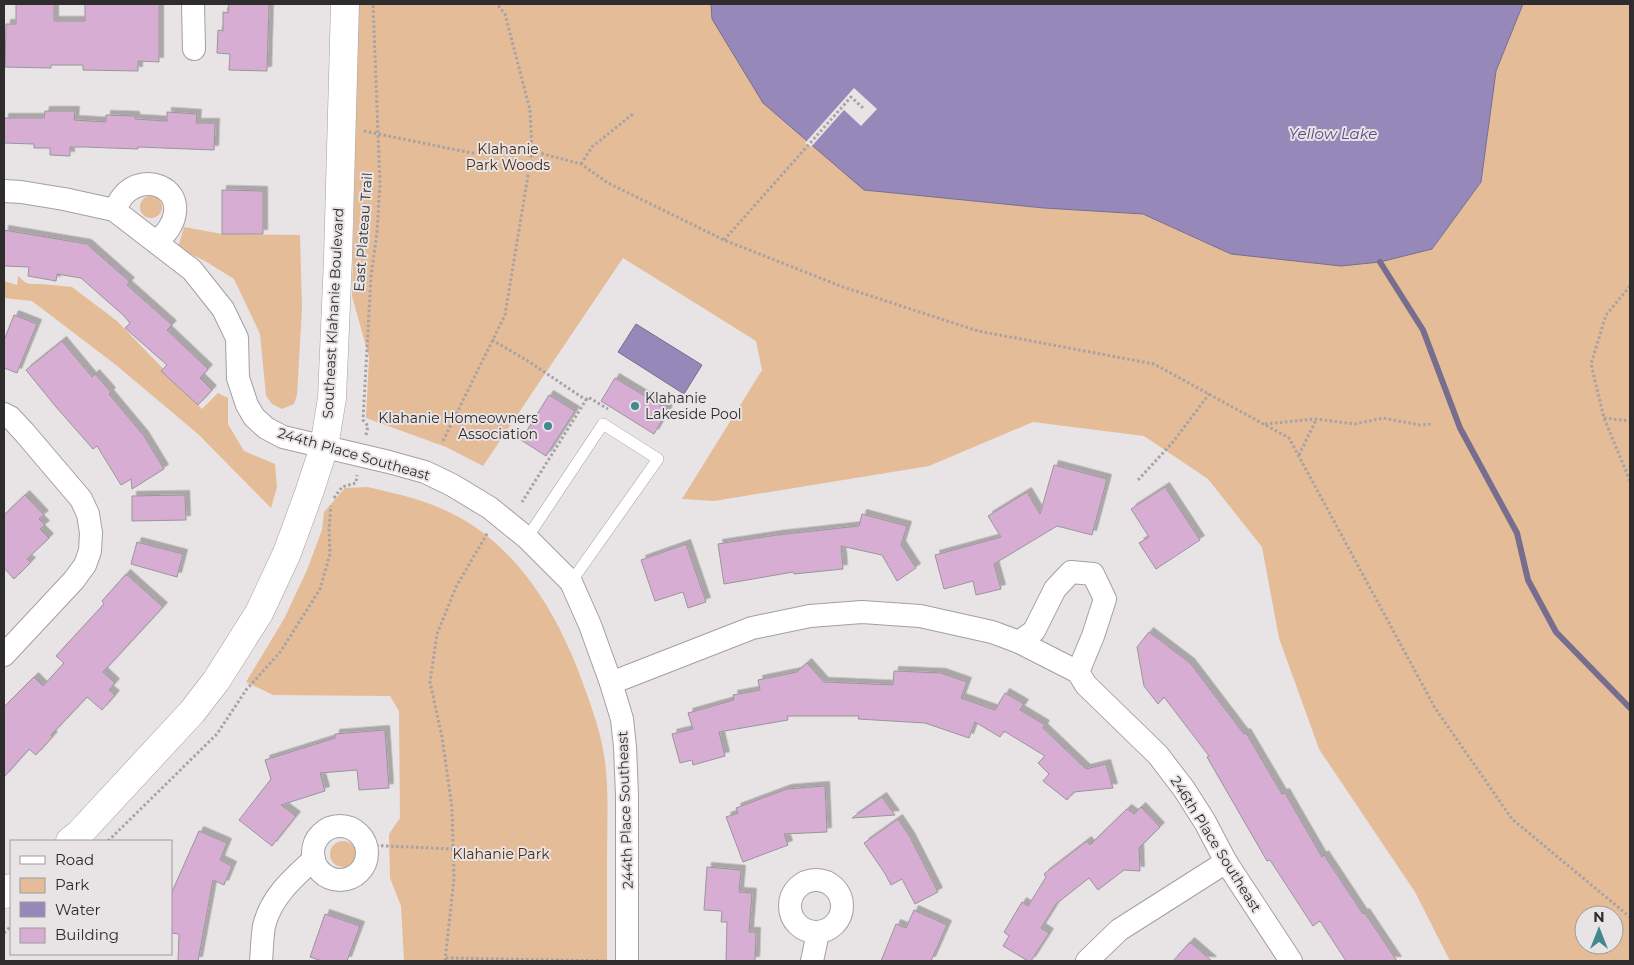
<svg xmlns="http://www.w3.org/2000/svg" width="1634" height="965" viewBox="0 0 1634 965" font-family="Montserrat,sans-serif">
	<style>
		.green { fill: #e4bc98; fill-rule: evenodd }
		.water { fill: #9689b9; stroke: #776d8f }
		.pier { fill: #e8e3e4 }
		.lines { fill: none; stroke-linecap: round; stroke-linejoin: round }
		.stream { stroke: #776d8f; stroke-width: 6 }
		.building { fill: #d7add4; stroke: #999699; filter: url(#shadow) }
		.service-casing { stroke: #a49fa1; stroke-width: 12 }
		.minor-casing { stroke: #a49fa1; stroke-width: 24 }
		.tertiary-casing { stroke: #a49fa1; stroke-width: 29 }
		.path { stroke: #a7a3a4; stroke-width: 3; stroke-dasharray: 2.5 2.5; stroke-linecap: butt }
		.service { stroke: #fff; stroke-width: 11 }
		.minor { stroke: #fff; stroke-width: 22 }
		.tertiary { stroke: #fff; stroke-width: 28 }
		.poi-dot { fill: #41898e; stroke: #e8e3e4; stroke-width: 2 }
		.labels { text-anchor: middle; stroke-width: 4; stroke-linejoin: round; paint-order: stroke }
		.park-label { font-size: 14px; fill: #4a2c0e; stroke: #e8e3e4 }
		.street-label { font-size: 14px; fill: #2e2c2c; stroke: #e8e3e4 }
		.poi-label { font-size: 14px; fill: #2e2c2c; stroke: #e8e3e4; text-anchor: start }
		.water-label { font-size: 15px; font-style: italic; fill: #5b4887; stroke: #e8e3e4 }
	</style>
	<defs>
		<filter id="shadow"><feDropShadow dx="4.5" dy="-4.5" stdDeviation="0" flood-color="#0004"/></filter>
	</defs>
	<rect width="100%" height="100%" fill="#e8e3e4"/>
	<g class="green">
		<path d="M358 4H711L713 19 864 190 1044 208 1143 214 1231 254 1432 249 1481 182 1496 71 1523 4H1630V961H1450L1415 892 1319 749 1279 638 1262 547 1208 479 1144 436 1033 422 929 466 714 501 682 499 762 370 756 341 623 258 483 466 446 447 366 418 369 357 352 296ZM1584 915H1614V945H1584Z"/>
		<circle cx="151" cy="207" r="11"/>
		<polygon points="184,227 222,234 300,235 302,308 297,395 294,404 282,409 272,404 266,396 260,334 234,279 205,261 178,248"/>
		<polygon points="18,276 26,283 31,284 41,284 72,287 117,321 202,409 218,393 228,398 228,424 244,451 275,464 277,487 271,508 198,434 116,365 32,301 4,298 4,281 17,285"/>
		<path d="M368 487C393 493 417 498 440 508 512 538 555 608 581 678 591 705 601 732 605 761 609 794 607 826 607 859 607 893 607 927 607 961H404L401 906 390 878 389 834 400 818 399 711 390 696 273 695 246 682 284 619 307 570 322 530 324 512 345 488Z"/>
		<circle cx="343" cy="854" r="13"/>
	</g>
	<g class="water">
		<polygon points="711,4 1523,4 1496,71 1481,182 1432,249 1380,262 1341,266 1231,254 1143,214 1044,208 864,190 763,103 712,19"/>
		<polygon points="636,324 702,365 684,394 618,352"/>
	</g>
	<polygon class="pier" points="854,88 877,109 861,126 844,110 811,147 805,143"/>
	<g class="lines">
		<polyline class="stream" points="1380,262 1423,330 1460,428 1517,533 1528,580 1556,632 1630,708"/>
	</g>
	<g class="building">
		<polygon points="16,4 54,4 54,21 85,21 85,4 159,4 159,62 138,61 138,71 83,70 83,65 51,65 51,68 5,67 6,24 16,24"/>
		<polygon points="229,4 269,4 267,71 229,70 230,54 217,53 218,30 223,31 223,12 228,13"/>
		<polygon points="45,111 75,111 74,120 106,122 106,115 135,116 135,119 167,121 167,112 197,114 196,123 215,123 214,150 138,147 138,149 84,147 70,147 70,156 50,155 50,148 34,148 34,144 4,143 4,118 44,118"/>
		<polygon points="222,190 263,191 263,234 222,234"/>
		<polygon points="4,230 87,244 130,282 127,285 172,325 167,330 208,369 200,378 212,390 198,405 161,371 167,365 125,328 130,323 123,315 81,278 57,274 56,281 28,276 29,267 4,266"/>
		<polygon points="14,315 37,324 17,373 4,368 4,340"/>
		<polygon points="62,341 92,377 95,374 111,392 109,394 144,436 164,469 132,489 131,479 121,485 97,446 93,449 56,407 26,370"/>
		<polygon points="615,378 668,410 654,434 601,401"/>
		<polygon points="549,395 575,411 546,456 521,440"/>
		<polygon points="1054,465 1107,479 1092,535 1057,526 994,564 1001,589 976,595 973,581 944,589 935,555 1001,537 988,516 1027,492 1040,514"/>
		<polygon points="1165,487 1200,540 1156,569 1139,543 1149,537 1131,509"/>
		<polygon points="25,495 44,515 39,519 45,525 40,529 49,538 27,559 31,562 14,579 4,568 4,515"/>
		<polygon points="185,495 186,520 132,521 132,496"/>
		<polygon points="862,514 907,526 901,545 916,568 897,581 882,555 841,546 843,569 794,574 793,572 724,584 718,544 777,535 859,526"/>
		<polygon points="137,542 183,554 177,577 131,564"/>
		<polygon points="686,544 706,602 688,608 683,592 655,601 641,560"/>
		<polygon points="126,574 163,607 103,672 115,683 109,690 115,695 102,710 87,697 51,735 53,736 36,755 29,749 4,777 4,707 34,677 43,686 64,663 56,656 104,604 102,601"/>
		<polygon points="1149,632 1190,663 1244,734 1246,733 1282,794 1285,793 1322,857 1324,855 1363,914 1365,913 1397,961 1346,961 1320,921 1313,926 1270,860 1267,861 1207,757 1209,756 1164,697 1158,704 1144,686 1137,647"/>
		<polygon points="807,663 824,682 893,685 894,671 941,673 967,682 961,698 995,710 1005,693 1024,704 1020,710 1045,725 1043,728 1086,769 1106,764 1113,788 1074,792 1067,800 1043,781 1049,774 1038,763 1045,756 1004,731 1000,737 975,722 969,738 925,723 858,719 859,716 787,716 788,720 719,732 725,756 693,765 692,760 680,763 672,734 693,729 688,713 734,700 733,695 760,690 758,680 797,672"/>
		<polygon points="385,730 389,788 359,790 357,770 320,773 325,791 281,805 296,816 272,846 239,820 271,779 265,760 335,738 335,734"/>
		<polygon points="825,786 827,832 784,834 788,845 743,862 726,817 738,813 736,808 787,789"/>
		<polygon points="882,797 895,815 852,818"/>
		<polygon points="1141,807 1160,827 1139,848 1140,871 1124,870 1098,890 1089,878 1056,904 1041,928 1049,933 1031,961 1028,961 1003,946 1009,936 1004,932 1022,902 1028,906 1046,877 1044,874 1087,841 1090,845 1127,809 1134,814"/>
		<polygon points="898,819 910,837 938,892 915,904 902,879 891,885 884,872 864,843"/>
		<polygon points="199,831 227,843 220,860 232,866 224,885 213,880 198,961 178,961 179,934 171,933 171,894"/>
		<polygon points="707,867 741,870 739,892 752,893 749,932 756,932 755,961 726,961 727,922 721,922 722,911 704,910"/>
		<polygon points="914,910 947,925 931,961 881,961 896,924 906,928"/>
		<polygon points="325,914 360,926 347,961 322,961 310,957"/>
		<polygon points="1190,942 1212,961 1173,961"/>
	</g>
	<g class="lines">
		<defs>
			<polyline id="service" points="527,538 603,424 658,459 571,582"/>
			<g id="minor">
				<polyline points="193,4 194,49"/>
				<polyline points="4,191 21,192 64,199 114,210 192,270 223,309 237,338 238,378 247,405 254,417 266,428 283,437 389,462 425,472 452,485 490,508 527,538 571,582 590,625 611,683 622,719 625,747 627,795 627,961"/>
				<path d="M114 210C118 204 122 195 128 191 146 176 178 186 175 212 174 225 165 234 157 242"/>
				<polyline points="4,414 10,417 24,432 81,499 88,514 91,533 90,551 85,565 74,580 4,655"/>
				<polyline points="1019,642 1034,631 1055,589 1071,572 1093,574 1105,599 1093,636 1078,672"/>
				<polyline points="611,683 752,628 810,616 862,612 920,616 992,632 1019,642 1078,672 1086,685 1158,755 1184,789 1205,822 1226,862 1291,961"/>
				<circle cx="340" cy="853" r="27"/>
				<circle cx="816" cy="906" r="26"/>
				<path d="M261 961C262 950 262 938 264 926 271 897 293 878 314 859"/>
				<polyline points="812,961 818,933"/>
				<polyline points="1087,961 1119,930 1226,862"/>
			</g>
			<g id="tertiary">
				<polyline points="70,841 79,834 192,712 216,681 259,613 287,553 309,493 324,447 332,398 338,258 345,4"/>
				<polyline points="4,894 11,888"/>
			</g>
		</defs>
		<use href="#service" class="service-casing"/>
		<use href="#minor" class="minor-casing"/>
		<use href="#tertiary" class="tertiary-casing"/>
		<g class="path">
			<polyline points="364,131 472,153 532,151 581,164 608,183 724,240 843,287 978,331 1154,364 1289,438 1435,708 1512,819 1630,917"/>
			<polyline points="581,164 592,147 633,114"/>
			<polyline points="724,240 851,97 863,108"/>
			<polyline points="1630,286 1606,315 1591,364 1604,418 1630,481"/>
			<polyline points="492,340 528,361 586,400 522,502"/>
			<polyline points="586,400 588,397 608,409"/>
			<polyline points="1604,418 1630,421"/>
			<polyline points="1265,424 1316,419 1355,424 1383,418 1420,425 1433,424"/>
			<polyline points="366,435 368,426 363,420 371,277 377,232 380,185 373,4"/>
			<polyline points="443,441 505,315 532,151 530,110 505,14 497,4"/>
			<polyline points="1299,455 1316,420"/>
			<polyline points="1138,480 1173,442 1209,394"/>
			<polyline points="334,498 342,487 356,483 357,475"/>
			<polyline points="108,841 217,734 246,690 281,651 320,589 330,554 329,529 331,506"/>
			<polyline points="366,845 453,849"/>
			<polyline points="4,933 11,926"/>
			<polyline points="446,958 607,961"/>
			<polyline points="445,961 454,878 452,808 442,737 430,682 437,634 456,587 488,532"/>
		</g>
		<use href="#service" class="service"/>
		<use href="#minor" class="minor"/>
		<use href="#tertiary" class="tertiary"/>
	</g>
	<g class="poi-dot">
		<circle cx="635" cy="406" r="5"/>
		<circle cx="548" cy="426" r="5"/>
	</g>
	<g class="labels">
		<g class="park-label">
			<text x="508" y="154">Klahanie<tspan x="508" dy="16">Park Woods</tspan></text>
			<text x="501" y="859">Klahanie Park</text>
		</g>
		<g class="street-label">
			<text transform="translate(363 232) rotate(-86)" y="5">East Plateau Trail</text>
			<text transform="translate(333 313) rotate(-87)" y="5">Southeast Klahanie Boulevard</text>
			<text transform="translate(354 454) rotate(16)" y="5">244th Place Southeast</text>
			<text transform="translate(625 810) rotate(-92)" y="5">244th Place Southeast</text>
			<text transform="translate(1216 844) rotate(58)" y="5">246th Place Southeast</text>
		</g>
		<g class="poi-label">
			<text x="645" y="403">Klahanie<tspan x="645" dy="16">Lakeside Pool</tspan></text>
			<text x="538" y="423" text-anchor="end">Klahanie Homeowners<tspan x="538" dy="16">Association</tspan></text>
		</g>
		<g class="water-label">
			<text x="1333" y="139">Yellow Lake</text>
		</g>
	</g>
	<rect width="1634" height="965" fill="none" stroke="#2e2c2c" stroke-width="10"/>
	<rect x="10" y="840" width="162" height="115" fill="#e8e3e4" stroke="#9e9a9a"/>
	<rect x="20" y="856" width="25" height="8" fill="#ffffff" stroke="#9e9a9a"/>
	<text x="55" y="865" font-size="15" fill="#2e2c2c">Road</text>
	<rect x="20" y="878" width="25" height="15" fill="#e4bc98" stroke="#9e9a9a"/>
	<text x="55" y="890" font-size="15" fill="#2e2c2c">Park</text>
	<rect x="20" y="902" width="25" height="15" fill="#9689b9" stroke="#9e9a9a"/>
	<text x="55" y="915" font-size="15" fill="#2e2c2c">Water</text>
	<rect x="20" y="928" width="25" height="15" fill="#d7add4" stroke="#9e9a9a"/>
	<text x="55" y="940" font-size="15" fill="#2e2c2c">Building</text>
	<g transform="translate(1599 930)"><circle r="24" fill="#e8e3e4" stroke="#9e9a9a"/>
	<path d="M0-4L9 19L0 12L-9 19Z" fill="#41898e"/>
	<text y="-8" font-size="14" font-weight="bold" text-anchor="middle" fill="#2e2c2c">N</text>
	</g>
</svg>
